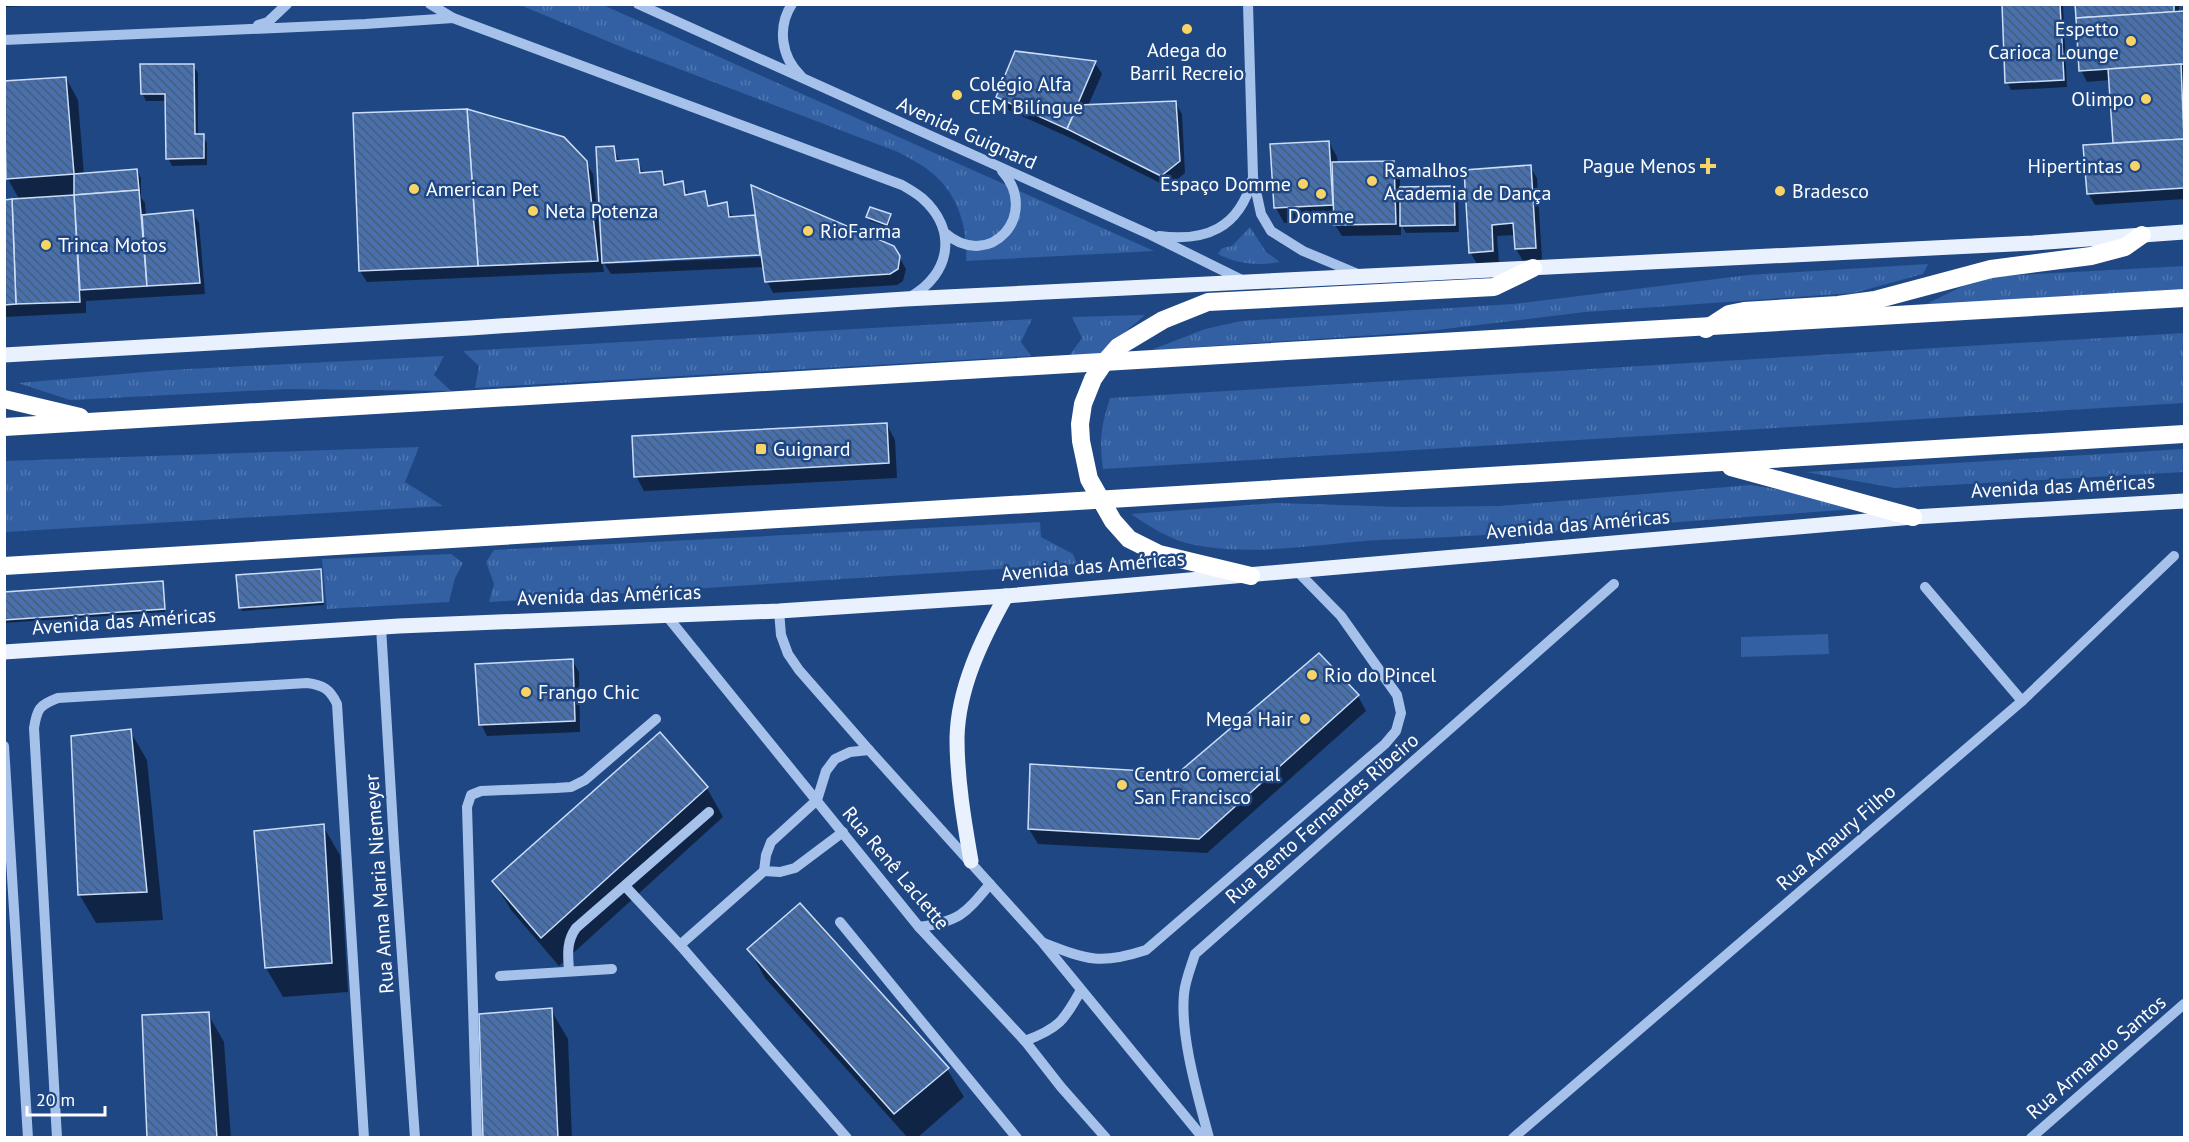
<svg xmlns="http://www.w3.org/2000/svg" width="2189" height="1142" viewBox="0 0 2189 1142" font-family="'PT Sans',sans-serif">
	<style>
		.grass { fill: url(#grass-tufts) }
		.garden { fill: #3260a2 }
		.shadow { fill: #0007; fill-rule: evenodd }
		.building { fill: url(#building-back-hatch); stroke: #cbddf7; stroke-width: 1.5 }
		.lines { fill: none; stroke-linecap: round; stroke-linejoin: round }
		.minor { stroke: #a7c2ea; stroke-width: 10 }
		.major { stroke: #eaf1fe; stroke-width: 15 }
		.highway { stroke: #fff; stroke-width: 18 }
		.poi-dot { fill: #f8d366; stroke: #1f4784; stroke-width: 2 }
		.labels { text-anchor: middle; stroke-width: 5; stroke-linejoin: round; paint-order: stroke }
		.poi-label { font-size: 20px; fill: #fff; stroke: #1f4784; text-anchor: start }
		.street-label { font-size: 20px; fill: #fff; stroke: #1f4784 }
	</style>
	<defs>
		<pattern id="grass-tufts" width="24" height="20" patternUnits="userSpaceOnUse" patternTransform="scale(1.5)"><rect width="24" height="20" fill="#3260a2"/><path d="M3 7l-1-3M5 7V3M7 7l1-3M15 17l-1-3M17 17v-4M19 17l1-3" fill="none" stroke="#5178b0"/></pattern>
		<pattern id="building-back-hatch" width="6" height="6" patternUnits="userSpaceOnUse" patternTransform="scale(1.5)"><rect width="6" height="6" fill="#4770ad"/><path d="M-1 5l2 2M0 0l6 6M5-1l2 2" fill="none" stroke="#4a5c78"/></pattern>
	</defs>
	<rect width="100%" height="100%" fill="#1f4784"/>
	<g class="grass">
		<path d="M520 5H603L1154 251 966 261C968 227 958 194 931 172 921 164 909 158 898 152L624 48Z"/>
		<path d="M1250 227 1266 252 1280 262C1258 266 1237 264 1218 254L1222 248 1232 246Z"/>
		<polygon points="1928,264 1923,274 1854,293 1585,312 1420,332 1151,350 1205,329 1241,321 1513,304 1749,275"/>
		<polygon points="2184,266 2184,289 1924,305 1982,277"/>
		<polygon points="1145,315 1099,354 1069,356 1082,338 1072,317"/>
		<polygon points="1032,319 1021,342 1031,356 475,388 479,366 463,351"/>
		<path d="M2184 333V403L1103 469C1099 439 1101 427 1110 398Z"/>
		<polygon points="444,356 434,375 451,391 287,389 70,400 18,383 169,370"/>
		<polygon points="419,447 405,482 443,506 5,532 5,461"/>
		<polygon points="2184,449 2184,472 1895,488 1806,472"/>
		<path d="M1751 485 1884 507C1716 519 1549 533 1381 540 1320 543 1256 557 1195 545 1171 541 1151 527 1131 514L1276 503 1402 507 1499 506Z"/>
		<polygon points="1040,522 1041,537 1073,554 1077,564 489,602 494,584 486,562 494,550"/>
		<polygon points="451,554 463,563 455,578 449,602 327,609 322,559"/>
	</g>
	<polygon class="garden" points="1828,634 1829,654 1741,657 1741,637"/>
	<g class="shadow">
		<polygon points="4,4 26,4 26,6 4,7"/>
		<polygon points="2003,4 2063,4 2067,87 2011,90 2007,82"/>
		<polygon points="2076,4 2179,4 2179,13 2184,13 2184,199 2095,205 2088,193 2114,144 2110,80 2087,82 2081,70"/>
		<polygon points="1095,63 1102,74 1088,106 1175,102 1182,114 1185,173 1168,187 1075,140 1004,108 997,97"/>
		<polygon points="193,65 198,73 198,136 203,136 207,143 207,165 172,166 168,158 167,101 146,101 142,93"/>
		<polygon points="66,78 78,100 84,175 137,170 141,178 141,197 145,203 146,216 192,212 199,223 205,294 86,301 86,313 4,317 4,200 19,199 8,179 4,135 4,83"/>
		<polygon points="1329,142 1337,157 1338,164 1393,163 1400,174 1400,189 1454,188 1458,195 1459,232 1406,233 1401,224 1401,235 1342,236 1335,225 1335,220 1284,223 1276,208"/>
		<path d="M613 147 620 162 637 161 644 174 661 172 668 186 682 183 689 195 704 192 711 207 726 204 733 218 757 217 893 247 906 269 903 281 897 285 773 293 767 281 764 267 611 274 602 260 604 272 367 282 360 271 586 162 593 174 600 238H603ZM768 254V257L608 264V261Z"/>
		<polygon points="1530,167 1537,178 1542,259 1523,261 1516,249 1515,235 1497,236 1499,262 1477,264 1470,252"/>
		<polygon points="890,215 891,218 888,227 870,221 868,217"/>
		<polygon points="887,425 895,440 897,478 644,491 636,476"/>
		<polygon points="320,570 324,605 242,611 240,608"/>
		<polygon points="162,583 165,612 4,623 4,594"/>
		<polygon points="572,660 579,672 580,732 487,736 481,724"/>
		<polygon points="1358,696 1366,711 1207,853 1038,844 1029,829 1178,775"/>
		<polygon points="130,731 147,760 163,920 96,923 79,894"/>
		<polygon points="660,734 707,788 723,817 559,966 511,910 494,882"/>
		<polygon points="323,826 340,855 348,992 283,997 266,968"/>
		<polygon points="749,949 947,1069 964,1097 917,1138 908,1138 765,978"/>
		<polygon points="551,1010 568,1039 572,1138 485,1138"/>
		<polygon points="208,1014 224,1042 231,1138 148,1138"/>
	</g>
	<g class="building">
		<polygon points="2002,4 2060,4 2064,80 2005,83"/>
		<polygon points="2075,4 2174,4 2174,12 2076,18"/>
		<polygon points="2184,11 2184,64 2079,71 2076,18"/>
		<polygon points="1015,51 1096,61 1067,129 996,97"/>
		<polygon points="140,64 194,64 195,134 204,134 204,158 166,159 165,94 141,94"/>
		<polygon points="2181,64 2184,139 2113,143 2108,69"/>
		<polygon points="66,77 74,174 6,179 4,81"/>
		<polygon points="1176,101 1180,161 1161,176 1067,129 1078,105"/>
		<polygon points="467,109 564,137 587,161 598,261 478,266"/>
		<polygon points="467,109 478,266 359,271 353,113"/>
		<polygon points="2184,139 2184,188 2087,194 2083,145"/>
		<polygon points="1329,141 1333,205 1274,208 1270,144"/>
		<polygon points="614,146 616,161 638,159 640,173 662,171 664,185 683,181 685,195 705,191 708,206 727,202 729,217 755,215 760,255 602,263 596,147"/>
		<polygon points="1394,161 1396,224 1334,225 1332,162"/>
		<polygon points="1531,165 1536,248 1515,249 1513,223 1492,225 1493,251 1469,253 1464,170"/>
		<polygon points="137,169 139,190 74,195 74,174"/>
		<polygon points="751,185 894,246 900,256 898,269 890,274 765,282"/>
		<polygon points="1454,186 1455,225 1400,226 1400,187"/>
		<polygon points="139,190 147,286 80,290 74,195"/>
		<polygon points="74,195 80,302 16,304 12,199"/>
		<polygon points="12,199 16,304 4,305 4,200"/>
		<polygon points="870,207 891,214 887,225 866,217"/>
		<polygon points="193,210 200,283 147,286 142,215"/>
		<polygon points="887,423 889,463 634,477 632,436"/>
		<polygon points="321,569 323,602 239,608 236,575"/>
		<polygon points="163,581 165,609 4,620 4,592"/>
		<polygon points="1319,653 1359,695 1199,839 1028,829 1030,764 1178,773"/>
		<polygon points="573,659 575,721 479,725 475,664"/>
		<polygon points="131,729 147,892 78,895 71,736"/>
		<polygon points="660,732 708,787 541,938 492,881"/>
		<polygon points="324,824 332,963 265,968 254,831"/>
		<polygon points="800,903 949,1068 894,1114 747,949"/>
		<polygon points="552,1008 558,1138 483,1138 479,1014"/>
		<polygon points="209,1012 217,1138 147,1138 142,1015"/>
	</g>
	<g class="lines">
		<g class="minor">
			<path d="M430 4 453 18 902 185C909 189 916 193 922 198 958 230 951 274 910 297"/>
			<polyline points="638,4 1151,235 1244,281"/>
			<path d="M792 4C777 27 781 57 801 76"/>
			<polyline points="1248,4 1253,177 1261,214 1271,231 1303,251 1358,274"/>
			<polyline points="258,25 268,22 287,4"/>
			<polyline points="4,40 365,24 453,18"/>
			<path d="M945 233C990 272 1041 214 1002 171"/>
			<path d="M1159 236C1206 242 1239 228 1252 180"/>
			<polyline points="1925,587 2022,701"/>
			<polyline points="779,611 781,635 788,654 799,670 869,750 1043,943 1203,1138"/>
			<polyline points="666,615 919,927 1025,1041 1061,1087 1106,1138"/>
			<polyline points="381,627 394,844 415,1138"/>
			<polyline points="4,746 28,1138"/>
			<polyline points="843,832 795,868 780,872 764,871 766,855 771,842 817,800 826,771 835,759 850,752 869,750"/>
			<polyline points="625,886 680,945 847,1138"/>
			<polyline points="840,922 1017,1138"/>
			<path d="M919 927C960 921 965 914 990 884"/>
			<path d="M1044 943C1088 960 1100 965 1146 950L1385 744 1396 731 1401 713 1397 695 1341 616 1298 572"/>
			<polyline points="680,945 764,871"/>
			<path d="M569 971C568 955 566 942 576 928L709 812"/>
			<polyline points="500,976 612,969"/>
			<path d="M1025 1041C1059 1028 1064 1021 1081 990"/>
			<path d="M57 1138 34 728C37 709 39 705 58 698L307 683C323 685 330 689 337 704L364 1138"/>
			<polyline points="477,1138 467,807 471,795 481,791 556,788 571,787 585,780 656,719"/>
			<path d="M1209 1138C1198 1096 1180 1037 1184 994 1185 981 1191 967 1195 954L1614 584"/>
			<polyline points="1513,1138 2022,701 2174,556"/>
			<polyline points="2031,1138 2184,1004"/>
		</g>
		<g class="major">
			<polyline points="4,355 470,328 905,299 2033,243 2184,232"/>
			<polyline points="4,652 399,626 779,611 1006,596 1913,517 2184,501"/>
			<path d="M971 861C964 821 957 779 957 738 958 688 982 639 1006 596"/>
		</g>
		<g class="highway">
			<polyline points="1706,329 1729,314 1744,311 1838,305 1875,300 1991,269 2091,256 2125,247 2142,235"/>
			<polyline points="4,399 80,417"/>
			<path d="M4 427C731 382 1458 345 2184 298"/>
			<polyline points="1731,467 1913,517"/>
			<polyline points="4,566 2184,434"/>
			<polyline points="1251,576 1159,554 1129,539 1113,521 1089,479 1081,441 1080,424 1083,404 1093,379 1104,363 1118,347 1163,320 1208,302 1494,287 1533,268"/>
		</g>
	</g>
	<g class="poi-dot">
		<circle cx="1187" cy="29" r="6"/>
		<circle cx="2131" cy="41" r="6"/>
		<circle cx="957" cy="95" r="6"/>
		<circle cx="2146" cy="99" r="6"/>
		<path d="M1705 157h6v6h6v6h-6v6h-6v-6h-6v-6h6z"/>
		<circle cx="2135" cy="166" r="6"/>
		<circle cx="1372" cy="181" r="6"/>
		<circle cx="1303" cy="184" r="6"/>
		<circle cx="414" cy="189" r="6"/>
		<circle cx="1780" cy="191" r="6"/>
		<circle cx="1321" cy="194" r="6"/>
		<circle cx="533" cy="211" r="6"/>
		<circle cx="808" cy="231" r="6"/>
		<circle cx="46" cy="245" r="6"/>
		<rect x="755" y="443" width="12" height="12" rx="3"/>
		<circle cx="1312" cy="675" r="6"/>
		<circle cx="526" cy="692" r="6"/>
		<circle cx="1305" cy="719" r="6"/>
		<circle cx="1122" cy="785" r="6"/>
	</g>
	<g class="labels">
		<g class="poi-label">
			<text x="2119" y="36" text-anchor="end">Espetto<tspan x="2119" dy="23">Carioca Lounge</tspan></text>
			<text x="1187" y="57" text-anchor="middle">Adega do<tspan x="1187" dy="23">Barril Recreio</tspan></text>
			<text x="969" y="91">Colégio Alfa<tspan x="969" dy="23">CEM Bilíngue</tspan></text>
			<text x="2134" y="106" text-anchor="end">Olimpo</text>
			<text x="1696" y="173" text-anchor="end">Pague Menos</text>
			<text x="2123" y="173" text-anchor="end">Hipertintas</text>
			<text x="1384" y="177">Ramalhos<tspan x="1384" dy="23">Academia de Dança</tspan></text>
			<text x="1291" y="191" text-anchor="end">Espaço Domme</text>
			<text x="426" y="196">American Pet</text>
			<text x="1792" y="198">Bradesco</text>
			<text x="545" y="218">Neta Potenza</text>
			<text x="1321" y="223" text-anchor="middle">Domme</text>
			<text x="820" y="238">RioFarma</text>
			<text x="58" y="252">Trinca Motos</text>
			<text x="773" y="456">Guignard</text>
			<text x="1324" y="682">Rio do Pincel</text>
			<text x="538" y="699">Frango Chic</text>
			<text x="1293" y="726" text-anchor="end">Mega Hair</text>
			<text x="1134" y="781">Centro Comercial<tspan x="1134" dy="23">San Francisco</tspan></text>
		</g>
		<g class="street-label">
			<text transform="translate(967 133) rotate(24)" y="7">Avenida Guignard</text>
			<text transform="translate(2063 486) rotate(-3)" y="7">Avenida das Américas</text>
			<text transform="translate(1578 524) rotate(-5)" y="7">Avenida das Américas</text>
			<text transform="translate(1093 566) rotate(-5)" y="7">Avenida das Américas</text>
			<text transform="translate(609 595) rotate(-2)" y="7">Avenida das Américas</text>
			<text transform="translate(124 621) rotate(-4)" y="7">Avenida das Américas</text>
			<text transform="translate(1322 818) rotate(-41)" y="7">Rua Bento Fernandes Ribeiro</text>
			<text transform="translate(1836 837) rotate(-41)" y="7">Rua Amaury Filho</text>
			<text transform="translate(896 868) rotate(50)" y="7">Rua Renê Laclette</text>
			<text transform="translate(379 884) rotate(-94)" y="7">Rua Anna Maria Niemeyer</text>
			<text transform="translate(2096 1057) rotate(-41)" y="7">Rua Armando Santos</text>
		</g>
	</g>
	<rect width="2189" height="1142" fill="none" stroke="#ffffff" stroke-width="12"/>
	<path d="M27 1106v9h78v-9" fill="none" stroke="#ffffff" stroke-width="3"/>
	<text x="36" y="1106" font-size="18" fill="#ffffff" stroke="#1f4784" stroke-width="4.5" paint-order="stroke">20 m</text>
</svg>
